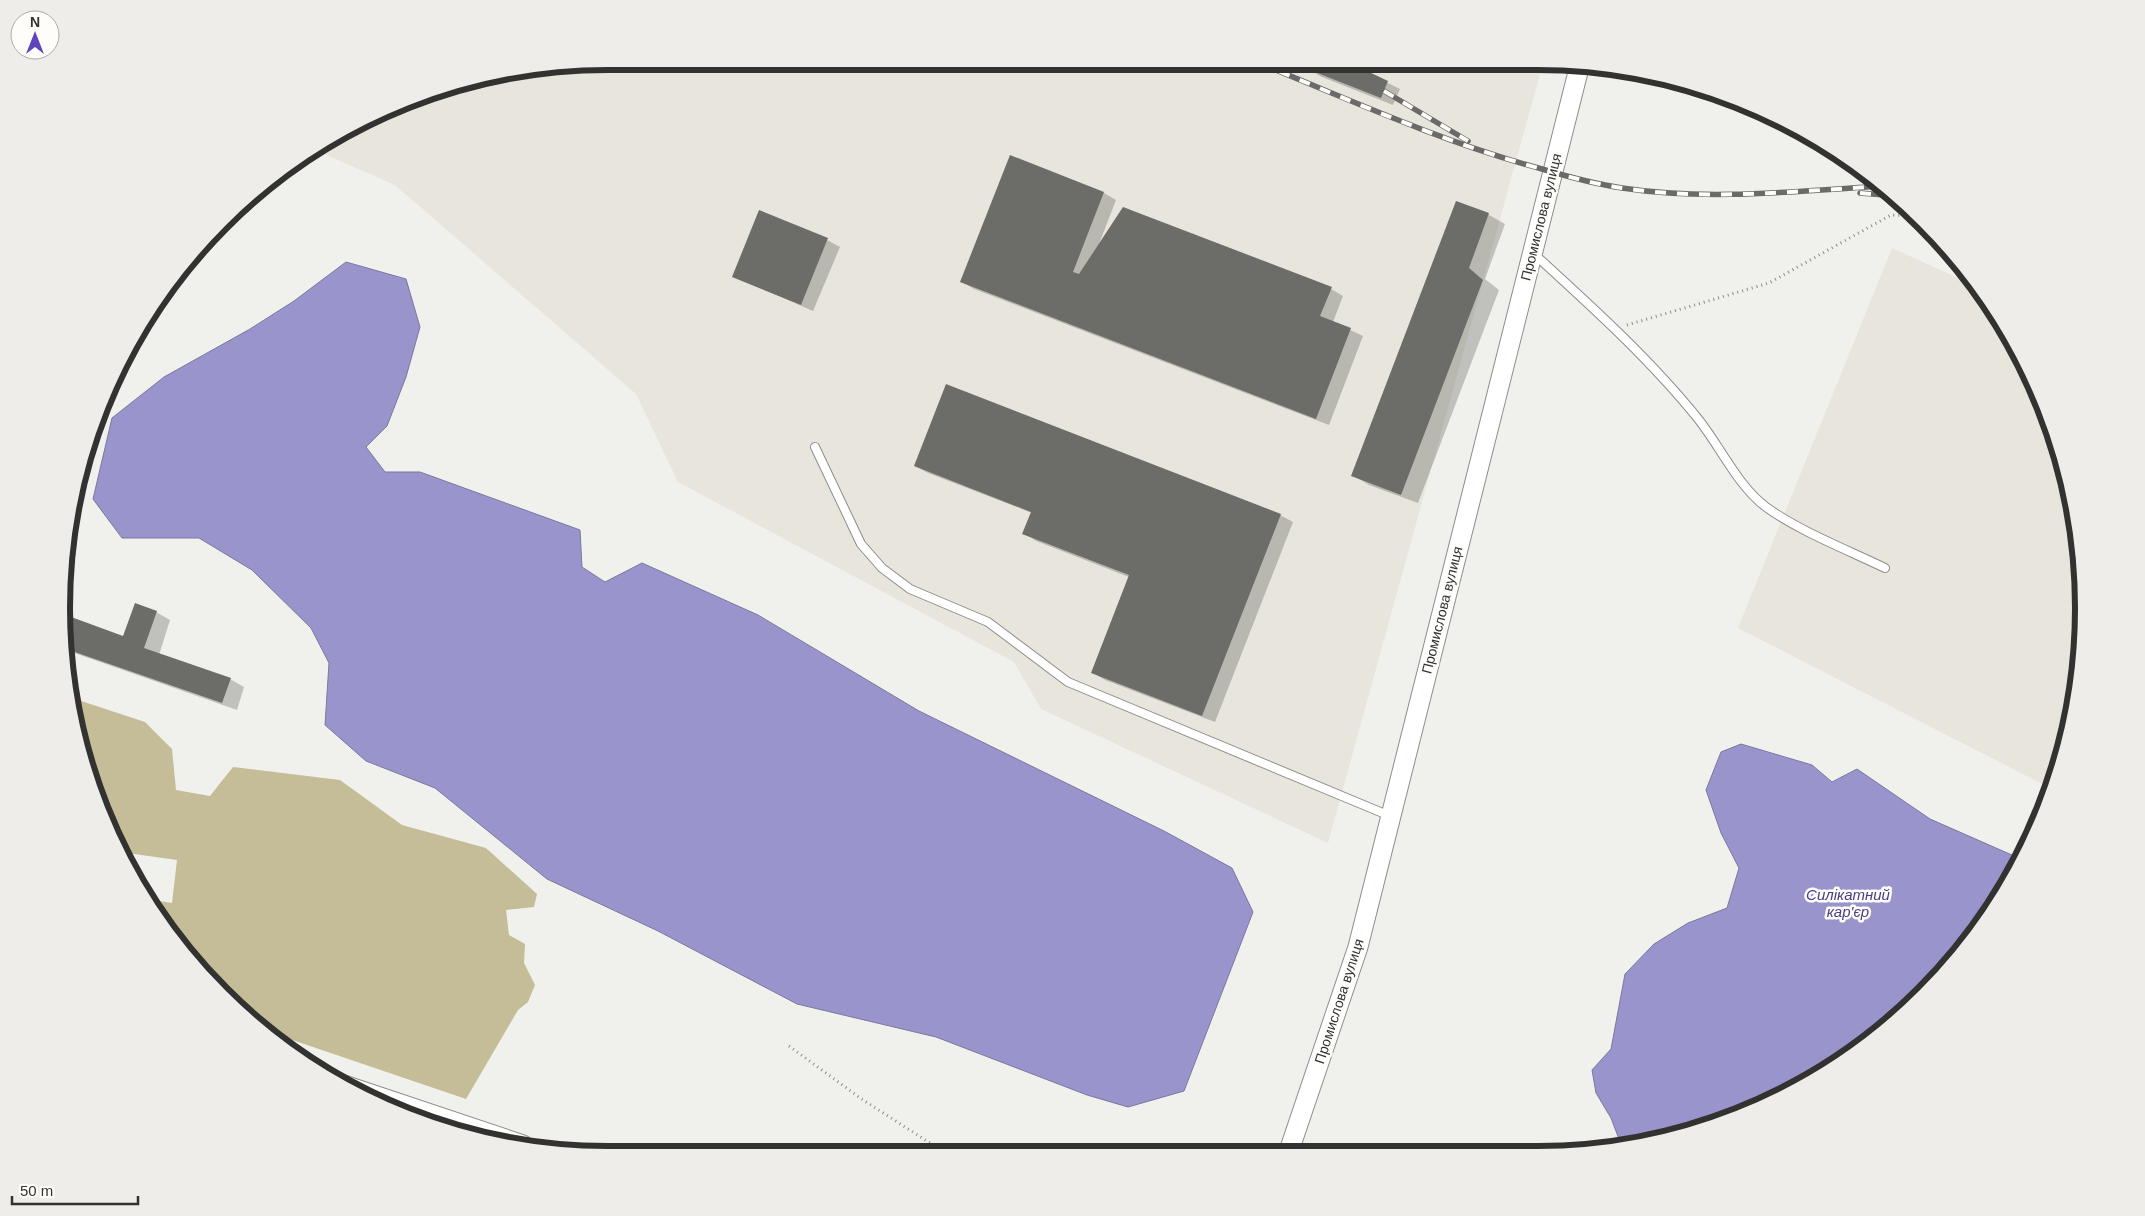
<svg xmlns="http://www.w3.org/2000/svg" width="2145" height="1216" viewBox="0 0 2145 1216" font-family="Helvetica,sans-serif">
	<style>
		.built { fill: #e7e5dc }
		.green { fill: #c5bd98 }
		.water { fill: #9a94cd; stroke: #7b779e }
		.shadow { fill: #0003 }
		.building { fill: #6c6c69 }
		.lines { fill: none; stroke-linecap: round; stroke-linejoin: round }
		.service-casing { stroke: #8e8d8b; stroke-width: 10 }
		.tertiary-casing { stroke: #8e8d8b; stroke-width: 21 }
		.path { stroke: #8c8c8a; stroke-width: 3; stroke-dasharray: 1 4; stroke-linecap: butt }
		.service { stroke: #fff; stroke-width: 8 }
		.tertiary { stroke: #fff; stroke-width: 19 }
		.rail-casing { stroke: #6a6a69; stroke-width: 5.5 }
		.rail { stroke: #fefdfa; stroke-width: 4; stroke-dasharray: 11; stroke-linecap: butt }
		.labels { text-anchor: middle; stroke-width: 5; stroke-linejoin: round; paint-order: stroke }
		.street-label { font-size: 14px; fill: #323231; stroke: #fefdfa }
		.water-label { font-size: 15px; font-style: italic; fill: #493d83; stroke: #fefdfa }
		.rim { fill: none; stroke: #323231; stroke-width: 6 }
	</style>
	<rect width="100%" height="100%" fill="#f0f0ed"/>
	<g class="built">
		<polygon points="1543,63 1328,843 1041,709 1014,662 678,482 636,394 395,185 315,150 366,118 433,90 536,66"/>
		<polygon points="1892,248 1978,287 2027,366 2065,467 2083,573 2079,680 2052,789 1738,628"/>
	</g>
	<path class="green" d="M69 697 145 722 172 749 176 790 210 796 233 767 340 780 402 825 486 848 537 894 534 907 506 910 509 935 525 944 524 963 535 985 528 1002 518 1010 466 1099 263 1030C214 995 181 946 147 899L172 903 177 860 120 852C98 807 76 746 69 697Z"/>
	<g class="water">
		<polygon points="346,262 406,279 420,327 406,377 387,426 366,447 385,472 420,472 580,530 582,567 605,582 642,563 758,615 919,711 1164,831 1232,868 1253,912 1184,1091 1128,1107 1087,1095 936,1037 797,1004 658,931 547,879 435,788 366,761 325,725 329,663 311,628 252,570 199,538 122,538 93,499 112,418 164,377 250,329 294,301"/>
		<polygon points="1741,744 1812,765 1832,782 1857,769 1930,819 2021,859 2010,882 1924,994 1841,1063 1713,1126 1622,1147 1611,1118 1596,1093 1592,1070 1611,1049 1625,974 1654,944 1688,923 1727,908 1739,868 1721,833 1706,790 1721,752"/>
	</g>
	<g class="shadow">
		<polygon points="1347,63 1400,89 1393,105 1322,77 1309,70"/>
		<polygon points="1010,157 1104,193 1116,200 1099,244 1331,289 1343,296 1333,322 1363,336 1329,425 974,289 962,282"/>
		<polygon points="1457,202 1489,215 1505,224 1485,279 1499,290 1418,503 1369,485 1353,475"/>
		<polygon points="827,240 840,247 813,311 733,276"/>
		<polygon points="915,466 1280,515 1293,522 1215,722 1105,680 1092,672 1129,577 1036,541 1024,533 1032,513 928,473"/>
		<polygon points="156,612 170,620 159,655 230,679 244,687 237,710 63,649 63,615 124,638"/>
	</g>
	<g class="building">
		<polygon points="1292,63 1350,63 1388,81 1381,98"/>
		<polygon points="1010,155 1104,192 1073,272 1079,274 1123,207 1332,287 1320,316 1351,328 1316,419 960,282"/>
		<polygon points="1456,201 1489,213 1469,268 1483,280 1401,495 1351,476"/>
		<polygon points="759,210 828,238 801,305 732,277"/>
		<polygon points="946,384 1281,514 1202,716 1091,673 1129,575 1022,534 1031,512 914,466"/>
		<polygon points="135,603 157,611 144,648 231,678 222,703 63,648 63,614 123,636"/>
	</g>
	<g class="lines">
		<defs>
			<g id="service">
				<path d="M1533 253C1591 306 1650 359 1699 420 1721 448 1738 486 1766 507 1799 531 1848 550 1885 568"/>
				<polyline points="815,447 861,544 882,568 910,589 988,622 1068,682 1390,816"/>
			</g>
			<g id="tertiary">
				<polyline points="335,1082 523,1145"/>
				<polyline points="1289,1151 1358,947 1580,64"/>
			</g>
		</defs>
		<use href="#service" class="service-casing"/>
		<use href="#tertiary" class="tertiary-casing"/>
		<g class="path">
			<polyline points="1627,325 1769,283 1891,215 1916,216"/>
			<polyline points="789,1046 863,1100 944,1152"/>
		</g>
		<use href="#service" class="service"/>
		<use href="#tertiary" class="tertiary"/>
		<defs>
			<g id="rail">
				<path d="M1259 63C1352 101 1445 143 1542 169 1569 177 1595 184 1622 188 1708 201 1797 191 1883 186"/>
				<polyline points="1384,91 1468,141"/>
				<polyline points="1860,193 1896,196"/>
			</g>
		</defs>
		<use href="#rail" class="rail-casing"/>
		<use href="#rail" class="rail"/>
	</g>
	<g class="labels">
		<g class="street-label">
			<text transform="translate(1541 217) rotate(-76)" y="5">Промислова вулиця</text>
			<text transform="translate(1442 610) rotate(-76)" y="5">Промислова вулиця</text>
			<text transform="translate(1339 1001) rotate(-72)" y="5">Промислова вулиця</text>
		</g>
		<g class="water-label">
			<text x="1848" y="900">Силікатний<tspan x="1848" dy="17">кар'єр</tspan></text>
		</g>
	</g>
	<path d="M0 0H2145V1216H0ZM608 70H1537A538 538 0 0 1 2075 608V608A538 538 0 0 1 1537 1146H608A538 538 0 0 1 70 608V608A538 538 0 0 1 608 70Z" fill="#eeedea" fill-rule="evenodd"/>
	<path class="rim" d="M608 70H1537A538 538 0 0 1 2075 608V608A538 538 0 0 1 1537 1146H608A538 538 0 0 1 70 608V608A538 538 0 0 1 608 70Z"/>
	<g transform="translate(35 35)"><circle r="24" fill="#fefdfa" stroke="#acacaa"/>
	<path d="M0-4L9 19L0 12L-9 19Z" fill="#6044bc"/>
	<text y="-8" font-size="14" font-weight="bold" text-anchor="middle" fill="#323231">N</text>
	</g>
	<path d="M12 1196v8h126v-8" fill="none" stroke="#323231" stroke-width="2.5"/>
	<text x="20" y="1196" font-size="15" fill="#323231" stroke="#fefdfa" stroke-width="4" paint-order="stroke">50 m</text>
</svg>
